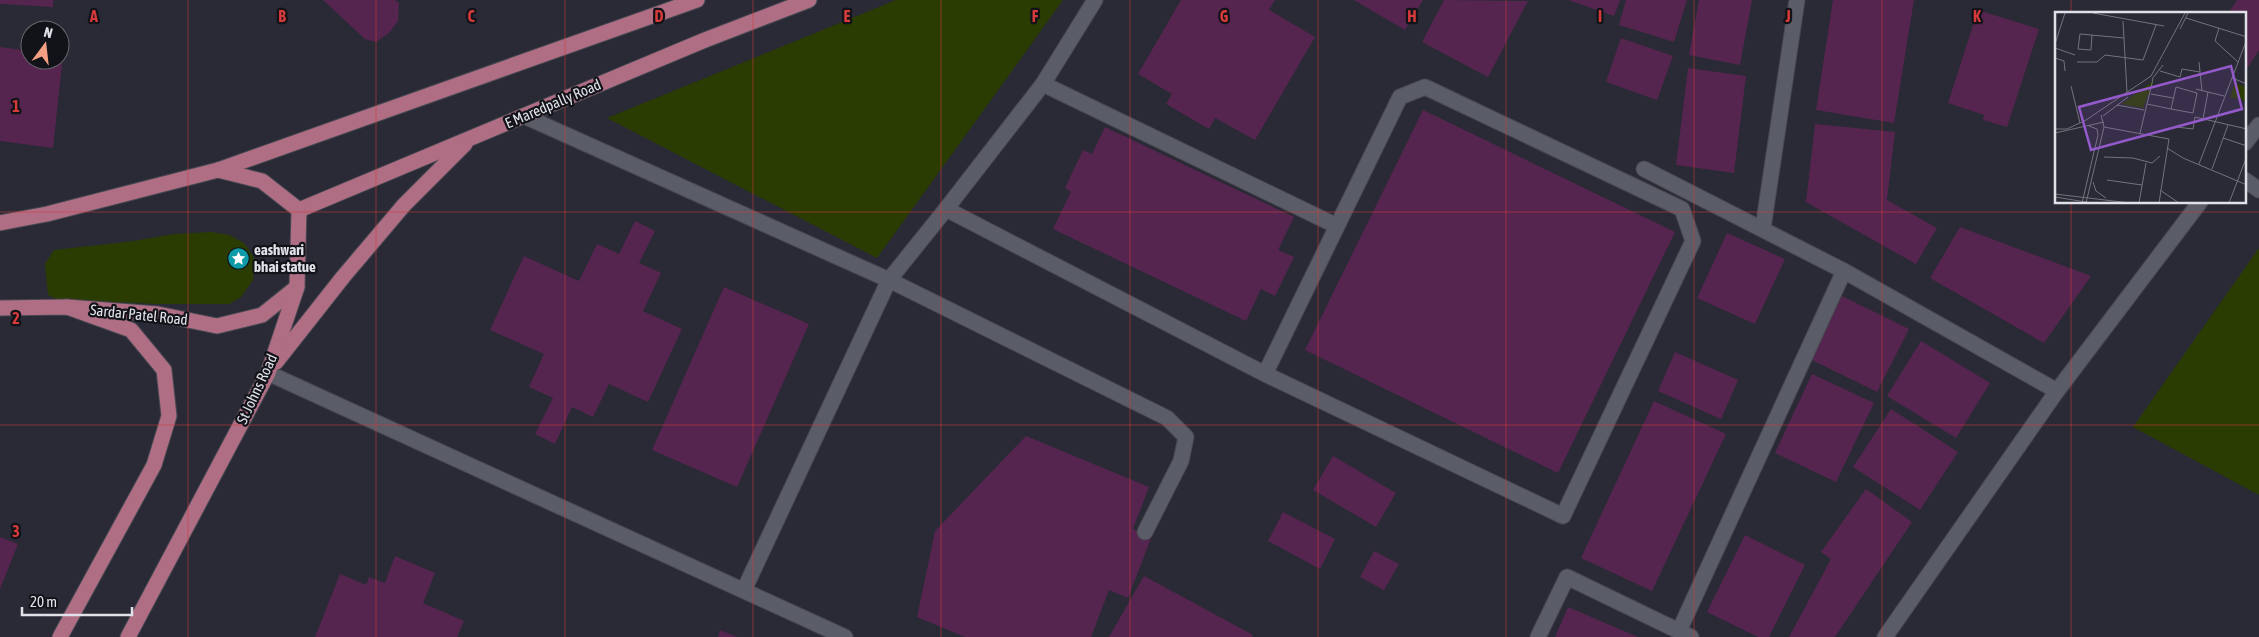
<svg xmlns="http://www.w3.org/2000/svg" width="2259" height="637" viewBox="0 0 2259 637" font-family="'Asap Condensed',sans-serif">
	<style>
		.green { fill: #2a3c02 }
		.building { fill: #55254f }
		.lines { fill: none; stroke-linecap: round; stroke-linejoin: round }
		.minor-casing { stroke: #474851; stroke-width: 17 }
		.major-casing { stroke: #474851; stroke-width: 17 }
		.minor { stroke: #5a5c68; stroke-width: 15 }
		.major { stroke: #af6e84; stroke-width: 15 }
		.grid { fill: none; stroke: #d73a3b; stroke-width: 1; stroke-opacity: 0.55 }
		.labels { text-anchor: middle; stroke-width: 4.5; stroke-linejoin: round; paint-order: stroke }
		.street-label { font-size: 15px; fill: #e1e1e9; stroke: #121318 }
		.poi-label { font-size: 15px; font-weight: bold; fill: #e1e1e9; stroke: #121318; text-anchor: start }
		.inset-road { fill: none; stroke: #73737d; stroke-width: 1 }
		.view { fill: #9459ca; fill-opacity: 0.15; stroke: #9459ca; stroke-width: 2.5 }
		.inset-edge { fill: none; stroke: #e1e1e9; stroke-width: 2.5 }
		.grid-label { font-size: 16px; text-anchor: middle; font-weight: bold; fill: #d73a3b; stroke: #121318; stroke-width: 4.5; stroke-linejoin: round; paint-order: stroke }
	</style>
	<rect width="100%" height="100%" fill="#292a35"/>
	<g class="green">
		<polygon points="896,0 1063,0 877,258 607,118"/>
		<polygon points="211,232 229,235 244,243 255,259 253,280 241,297 229,304 156,304 56,299 48,295 45,264 54,250 134,241 174,234"/>
		<polygon points="2259,248 2259,495 2133,427"/>
	</g>
	<g class="building">
		<polygon points="0,0 53,0 53,7 0,4"/>
		<polygon points="323,0 395,0 399,3 398,21 389,33 376,42 365,39"/>
		<polygon points="1181,0 1275,0 1269,10 1315,37 1255,140 1215,118 1209,129 1166,104 1172,94 1138,74"/>
		<polygon points="1354,0 1423,0 1405,30"/>
		<polygon points="1444,0 1528,1 1488,77 1422,42"/>
		<polygon points="1568,0 1620,0 1614,16"/>
		<polygon points="1626,0 1687,0 1674,42 1619,25"/>
		<polygon points="1699,0 1752,0 1740,65 1689,55"/>
		<polygon points="1833,0 1914,0 1894,123 1816,110"/>
		<polygon points="2237,0 2259,0 2259,50 2245,72 2245,14 2228,14"/>
		<polygon points="1978,10 2039,29 2007,127 1983,120 1984,115 1948,103"/>
		<polygon points="1621,38 1673,56 1657,100 1606,82"/>
		<polygon points="0,47 30,51 30,60 60,60 60,55 63,55 53,148 0,141"/>
		<polygon points="1688,68 1746,76 1734,173 1676,165"/>
		<polygon points="1423,110 1675,232 1558,473 1305,350"/>
		<polygon points="1815,124 1895,132 1887,200 1937,228 1916,264 1806,202"/>
		<polygon points="1105,127 1294,217 1278,250 1294,257 1275,296 1261,289 1246,321 1053,229 1071,192 1065,188 1083,150 1092,154"/>
		<polygon points="635,221 655,231 639,263 661,273 643,311 682,329 648,402 609,384 593,417 572,407 555,444 535,434 553,398 529,387 544,354 490,330 524,256 579,281 597,244 619,254"/>
		<polygon points="1960,227 2091,276 2044,343 1930,278"/>
		<polygon points="1727,233 1785,259 1755,324 1697,298"/>
		<polygon points="724,287 809,324 737,487 652,450"/>
		<polygon points="1842,296 1909,329 1877,392 1810,359"/>
		<polygon points="1921,341 1990,383 1956,438 1887,396"/>
		<polygon points="1675,352 1738,380 1721,419 1658,391"/>
		<polygon points="1812,374 1874,403 1836,482 1775,453"/>
		<polygon points="1654,401 1726,434 1652,591 1581,558"/>
		<polygon points="1891,409 1958,452 1920,510 1853,467"/>
		<polygon points="1026,436 1149,487 1133,529 1152,536 1128,598 1109,590 1091,637 965,637 917,617 935,531"/>
		<polygon points="1333,456 1396,493 1376,527 1313,490"/>
		<polygon points="1866,489 1912,522 1835,637 1789,637 1831,559 1821,552"/>
		<polygon points="1283,512 1335,539 1320,569 1268,541"/>
		<polygon points="1745,535 1805,565 1769,637 1758,637 1707,612"/>
		<polygon points="0,537 18,544 0,589"/>
		<polygon points="1374,551 1399,564 1384,590 1360,577"/>
		<polygon points="395,556 435,573 423,603 464,621 457,637 315,637 340,574 366,585 369,577 385,583"/>
		<polygon points="1144,576 1253,635 1252,637 1109,637"/>
		<polygon points="1568,607 1638,637 1555,637"/>
		<polygon points="720,630 737,637 718,637"/>
	</g>
	<g class="lines">
		<defs>
			<g id="minor">
				<polyline points="1043,84 1337,226"/>
				<polyline points="524,116 889,280 1167,418 1186,437 1181,461 1145,532"/>
				<polyline points="2245,143 2259,125"/>
				<polyline points="1644,169 1844,271 2057,391"/>
				<polyline points="2245,180 2259,190"/>
				<polyline points="946,209 1265,374 1563,516 1693,241 1682,209 1425,87 1400,97 1265,374"/>
				<polyline points="1763,228 1797,0"/>
				<polyline points="268,373 845,637"/>
				<polyline points="744,590 889,280 946,209 1043,84 1095,0"/>
				<polyline points="1679,631 1844,271"/>
				<polyline points="1538,637 1567,577 1691,637"/>
				<polyline points="1885,637 2057,391 2200,202"/>
			</g>
			<g id="major">
				<polyline points="299,210 705,40 809,0"/>
				<polyline points="0,223 47,214 218,170 697,0"/>
				<polyline points="0,308 67,307 158,314 217,326 262,315 297,287"/>
				<polyline points="276,362 343,277 404,205 465,144"/>
				<polyline points="60,637 154,465 169,416 164,370 131,330 67,307"/>
				<polyline points="128,637 268,373 297,287 299,210 262,181 218,170"/>
			</g>
		</defs>
		<use href="#minor" class="minor-casing"/>
		<use href="#major" class="major-casing"/>
		<use href="#minor" class="minor"/>
		<use href="#major" class="major"/>
	</g>
	<path class="grid" d="M188 0V637M376 0V637M565 0V637M753 0V637M941 0V637M1130 0V637M1318 0V637M1506 0V637M1694 0V637M1882 0V637M2071 0V14M2071 202V637M0 212H2259M0 425H2259"/>
	<defs>
		<symbol id="sight-disc" viewBox="-11 -11 22 22"><circle r="9.5" fill="#0f9aa8" stroke="#121318"/><path d="M0-6L1.8-2.2L6-1.7L2.9 1.2L3.7 5.4L0 3.3L-3.7 5.4L-2.9 1.2L-6-1.7L-1.8-2.2Z" fill="#fff"/></symbol>
	</defs>
	<g fill-rule="evenodd">
		<use href="#sight-disc" x="226" y="246" width="25" height="25"/>
	</g>
	<g class="labels">
		<g class="street-label">
			<text transform="translate(553 104) rotate(-23)" y="5">E Maredpally Road</text>
			<text transform="translate(139 315) rotate(6)" y="5">Sardar Patel Road</text>
			<text transform="translate(257 389) rotate(-65)" y="5">St Johns Road</text>
		</g>
		<g class="poi-label">
			<text x="254" y="255">eashwari<tspan x="254" dy="17">bhai statue</tspan></text>
		</g>
	</g>
	<g transform="translate(2055 12)">
		<rect width="191" height="191" fill="#292a35"/>
		<path d="M99 68 88 96 67 92ZM180 71 191 75V89L175 85Z" fill="#2a3c02"/>
		<path class="inset-road" d="M38 1 109 14M131 6 192 25M68 9 72 80M164 16 160 29 183 50M125 17 133 1M37 23 36 38 23 37 25 22 69 26M0 32 10 1M0 36 20 43M0 46 9 49 10 59M22 50H42L50 43 88 48 101 13M144 50 147 79M105 59 125 65 127 57 145 60M177 66 192 72M97 67 108 53M16 74 25 111M141 77 169 84M96 82 118 86M92 92 116 97 138 101 142 81 121 75 116 97M62 93 89 98M48 104 73 85M148 107 153 80M49 115 114 127 104 191M122 115 138 117 140 105 192 117M0 117H12L31 108 96 64 130 1M0 121 49 110M85 121 98 67M168 126 192 134M112 136 128 146 192 173M49 145 78 146 97 151 105 144M144 152 192 27M157 157 173 113M52 168 87 173M38 170 41 179 51 186M105 178 124 191M0 182 75 191M0 185 37 191M27 191 43 123 42 117 34 114M31 191 49 115 46 103M84 191 91 151M174 191 192 144"/>
		<path class="view" d="M176 54 187 97 36 138 24 95Z"/>
		<rect width="191" height="191" class="inset-edge"/>
	</g>
	<g class="grid-label">
		<text x="94" y="22">A</text>
		<text x="282" y="22">B</text>
		<text x="471" y="22">C</text>
		<text x="659" y="22">D</text>
		<text x="847" y="22">E</text>
		<text x="1035" y="22">F</text>
		<text x="1224" y="22">G</text>
		<text x="1412" y="22">H</text>
		<text x="1600" y="22">I</text>
		<text x="1788" y="22">J</text>
		<text x="1977" y="22">K</text>
		<text x="16" y="112">1</text>
		<text x="16" y="324">2</text>
		<text x="16" y="537">3</text>
	</g>
	<g transform="translate(45 45) rotate(15)"><circle r="24" fill="#121318" stroke="#65656c"/>
	<path d="M0-4L9 19L0 12L-9 19Z" fill="#f39f83"/>
	<text y="-8" font-size="14" font-weight="bold" text-anchor="middle" fill="#e1e1e9">N</text>
	</g>
	<path d="M22 607v8h110v-8" fill="none" stroke="#e1e1e9" stroke-width="2.5"/>
	<text x="30" y="607" font-size="15" fill="#e1e1e9" stroke="#121318" stroke-width="4" paint-order="stroke">20 m</text>
</svg>
